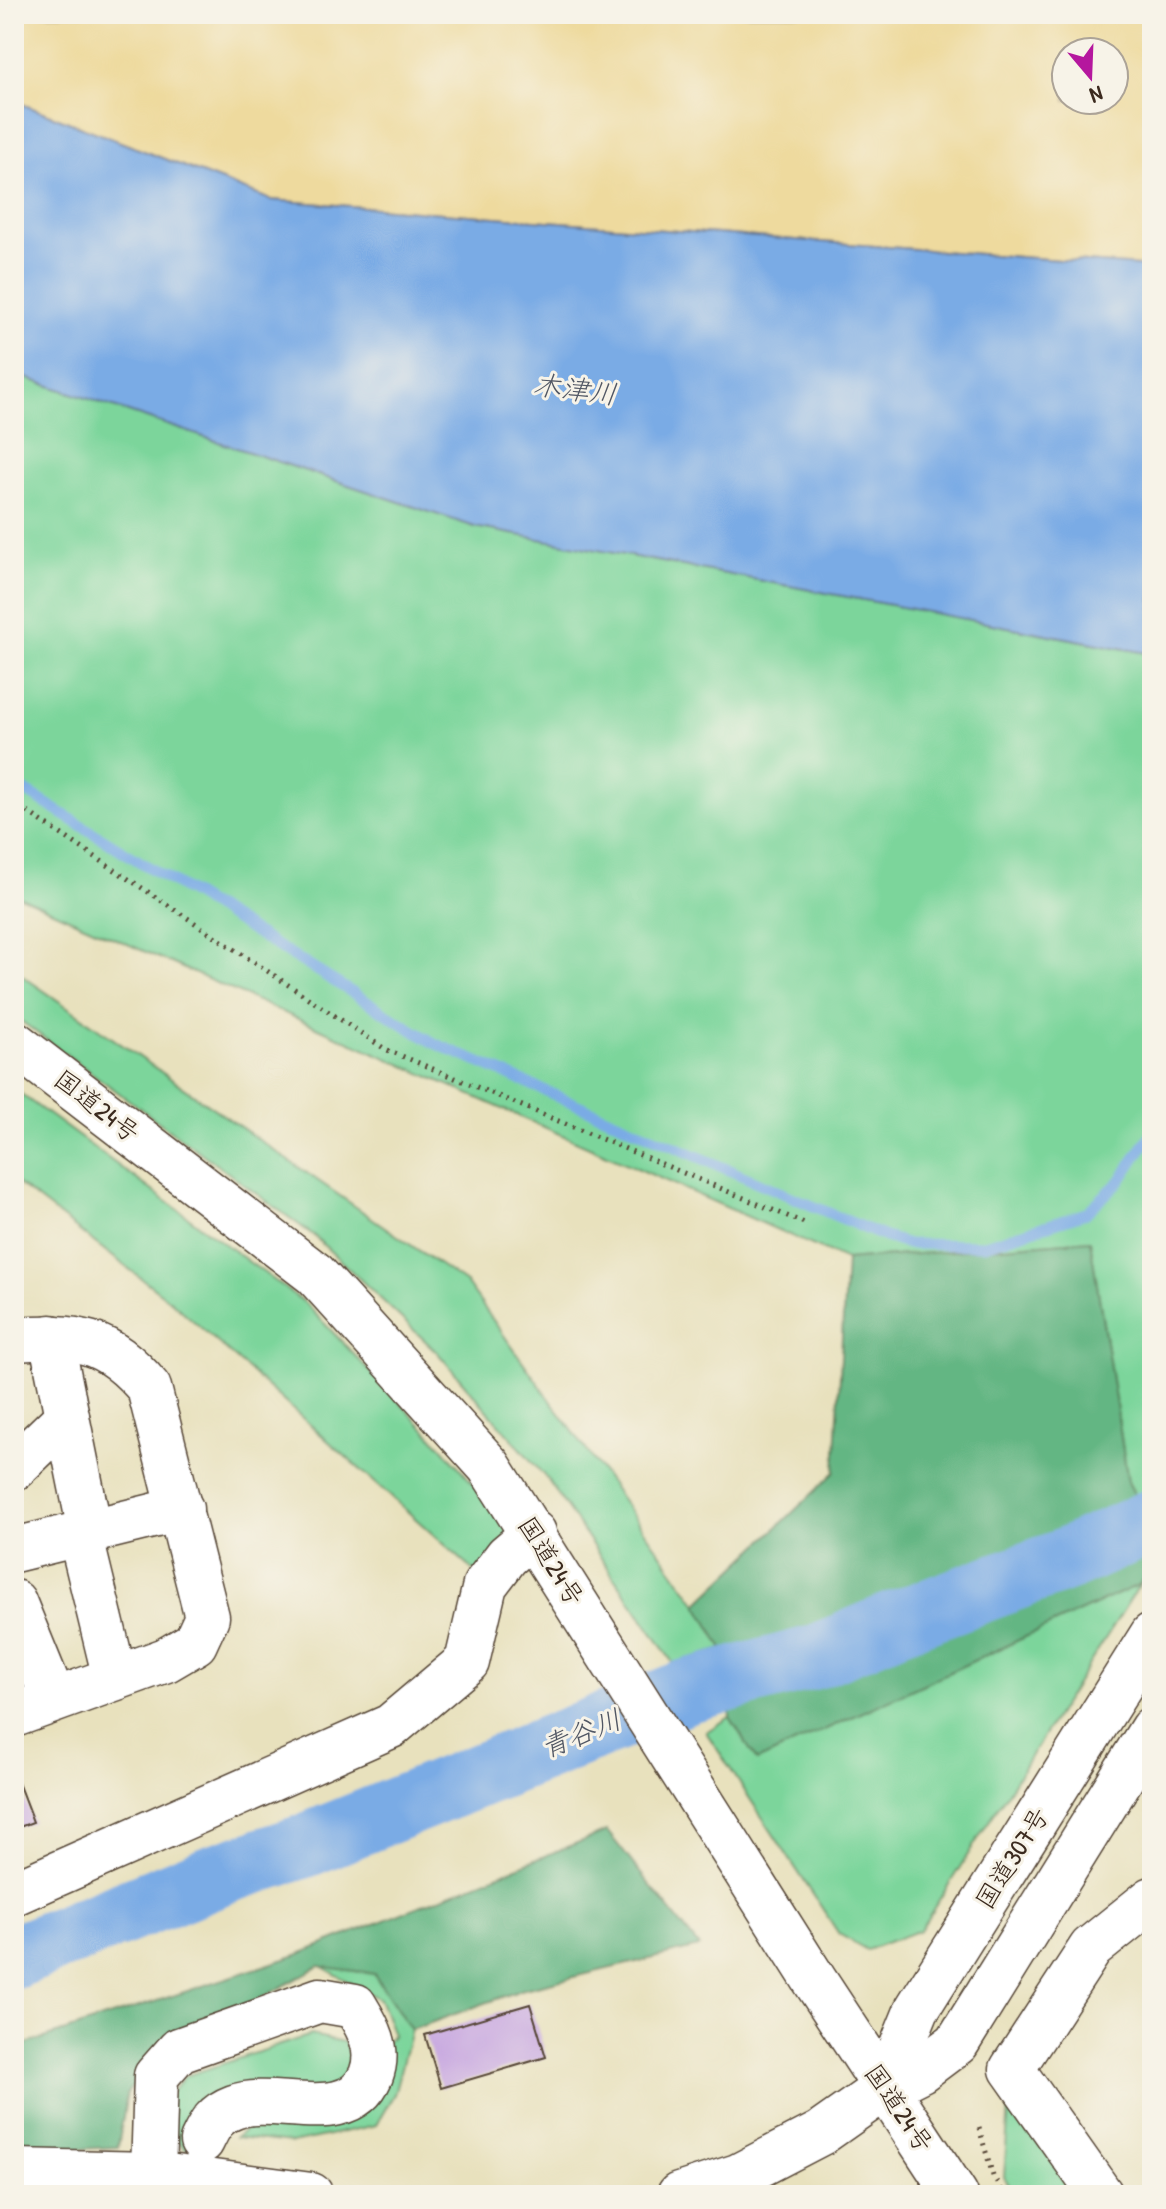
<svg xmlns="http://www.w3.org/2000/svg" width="1166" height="2209" viewBox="0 0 1166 2209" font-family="'Patrick Hand','Klee One',sans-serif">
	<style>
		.green { fill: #7bd59b; stroke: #5b805c; stroke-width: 2 }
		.forest { fill: #64b683; stroke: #507050; stroke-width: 2 }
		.sand { fill: #eeda9e; stroke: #94825e; stroke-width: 2; fill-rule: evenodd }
		.water { fill: #7aabe5; stroke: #5a6a82; stroke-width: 2 }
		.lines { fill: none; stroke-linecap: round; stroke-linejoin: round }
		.stream { stroke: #7aabe5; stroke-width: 11 }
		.river { stroke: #7aabe5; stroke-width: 64 }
		.building { fill: #c7a7e0 }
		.minor-casing { stroke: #554536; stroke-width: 47 }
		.highway-casing { stroke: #554536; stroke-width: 47 }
		.path { stroke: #554536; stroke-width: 5; stroke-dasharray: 2 6; stroke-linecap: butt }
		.minor { stroke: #fff; stroke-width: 44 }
		.highway { stroke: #fff; stroke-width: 44 }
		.labels { text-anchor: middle; stroke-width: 6; stroke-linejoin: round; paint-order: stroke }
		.street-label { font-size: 26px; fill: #3b2a1e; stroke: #f7f3e8 }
		.water-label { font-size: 28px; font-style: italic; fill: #515764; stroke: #f7f3e8 }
	</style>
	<rect width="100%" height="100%" fill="#f7f3e8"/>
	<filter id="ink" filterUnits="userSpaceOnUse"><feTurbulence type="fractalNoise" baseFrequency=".0125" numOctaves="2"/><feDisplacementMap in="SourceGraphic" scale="16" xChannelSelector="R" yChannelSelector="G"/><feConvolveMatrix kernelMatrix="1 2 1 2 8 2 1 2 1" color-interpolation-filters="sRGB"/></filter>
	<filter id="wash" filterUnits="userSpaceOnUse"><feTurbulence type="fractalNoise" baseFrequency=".006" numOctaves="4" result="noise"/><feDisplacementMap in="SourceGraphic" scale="32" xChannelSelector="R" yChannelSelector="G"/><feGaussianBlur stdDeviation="1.8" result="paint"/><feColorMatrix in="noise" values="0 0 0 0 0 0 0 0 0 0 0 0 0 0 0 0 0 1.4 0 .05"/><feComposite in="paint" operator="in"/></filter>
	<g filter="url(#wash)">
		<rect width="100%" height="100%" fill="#e8e1bd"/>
		<g class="green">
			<polygon points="14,374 475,527 1152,654 1152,1527 1128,1482 1090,1240 846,1260 14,894"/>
			<polygon points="14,970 467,1284 697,1604 723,1649 673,1663 547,1479 437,1352 313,1235 14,1016"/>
			<polygon points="14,1089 305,1303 441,1446 516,1534 480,1576 171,1301 14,1181"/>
			<polygon points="1140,1584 920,1930 867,1950 839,1934 706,1732 730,1717 757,1761"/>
			<polygon points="319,1965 374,1974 411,2030 394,2094 376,2125 292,2143 236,2137 257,2120 337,2114 393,2034 379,1999"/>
			<polygon points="311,2035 344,2042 353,2062 346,2087 274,2107 186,2149 169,2134 163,2102 185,2076"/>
			<polygon points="1011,2078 1092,2195 1016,2195 1004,2177"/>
		</g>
		<g class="forest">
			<polygon points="1090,1240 1128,1482 1152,1527 1152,1567 1140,1584 757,1761 730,1717 723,1649 697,1604 835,1472 846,1260"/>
			<polygon points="607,1831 699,1947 524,1989 411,2030 374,1974 319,1966 163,2053 127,2093 118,2147 14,2152 14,2048 297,1955"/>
		</g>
		<path class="sand" d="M14 14H1152V267L271 200 14 101ZM1066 52H1114V100H1066Z"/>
		<polygon class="water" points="14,101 271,200 1152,267 1152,654 475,527 14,374"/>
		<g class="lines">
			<polyline class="stream" points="14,784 434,1043 885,1237 908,1244 985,1245 1086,1213 1120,1181 1152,1133"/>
			<polyline class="river" points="14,1957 216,1875 302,1847 687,1691 815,1657 897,1622 1068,1559 1152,1521"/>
		</g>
		<g id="blocks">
			<g class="building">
				<polygon points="14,1772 33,1822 14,1829"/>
				<polygon points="530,2004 546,2057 441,2088 425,2035"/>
			</g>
		</g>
	</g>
	<g filter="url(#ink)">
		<use href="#blocks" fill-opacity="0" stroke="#554536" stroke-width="2"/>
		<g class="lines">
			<defs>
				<g id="minor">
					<polyline points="51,1337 90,1531"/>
					<path d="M14 1339C77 1335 107 1338 149 1388L207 1617 195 1643 166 1660 14 1715"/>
					<polyline points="14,1468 67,1417"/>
					<polyline points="80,1534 115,1678"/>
					<polyline points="14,1550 181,1509"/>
					<polyline points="14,1602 54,1700"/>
					<polyline points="14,1893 391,1726 467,1662 485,1585 507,1556 534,1533"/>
					<path d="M153 2174 156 2076 179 2050 320 2000 355 2006C368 2027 381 2049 371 2075 348 2129 276 2091 234 2107 215 2114 210 2124 202 2141"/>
					<polyline points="1101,2195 1012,2069 1091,1948 1152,1899"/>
				</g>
				<g id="highway">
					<polyline points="14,1043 315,1274 489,1466 815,1981 956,2195"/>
					<polyline points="885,2088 917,2009 1152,1635"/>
					<polyline points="14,2171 153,2174 311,2195"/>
					<polyline points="679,2195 738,2176 821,2133 885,2088 921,2070 957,2043 1152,1729"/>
				</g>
			</defs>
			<use href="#minor" class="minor-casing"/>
			<use href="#highway" class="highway-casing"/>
			<g class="path">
				<polyline points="14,803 385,1049 804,1223"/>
				<polyline points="979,2128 993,2176 1005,2195"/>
			</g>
			<use href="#minor" class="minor"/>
			<use href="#highway" class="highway"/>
		</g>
	</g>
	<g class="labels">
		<g class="street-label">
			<text transform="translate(97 1106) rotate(38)" y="9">国道24号</text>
			<text transform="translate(551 1561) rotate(58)" y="9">国道24号</text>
			<text transform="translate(1012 1858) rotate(-58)" y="9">国道307号</text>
			<text transform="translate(899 2108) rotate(56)" y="9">国道24号</text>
		</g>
		<g class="water-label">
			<text transform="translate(575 389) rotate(7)" y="10">木津川</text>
			<text transform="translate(581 1733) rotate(-22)" y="10">青谷川</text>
		</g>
	</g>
	<rect width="1166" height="2209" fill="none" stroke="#f7f3e8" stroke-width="48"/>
	<g transform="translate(1090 76) rotate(161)"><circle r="38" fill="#f7f3e8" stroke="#aca397" stroke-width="2"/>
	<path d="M0-6L14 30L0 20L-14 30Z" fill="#b5179e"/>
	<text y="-12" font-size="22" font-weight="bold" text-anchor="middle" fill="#3b2a1e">N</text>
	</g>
</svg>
